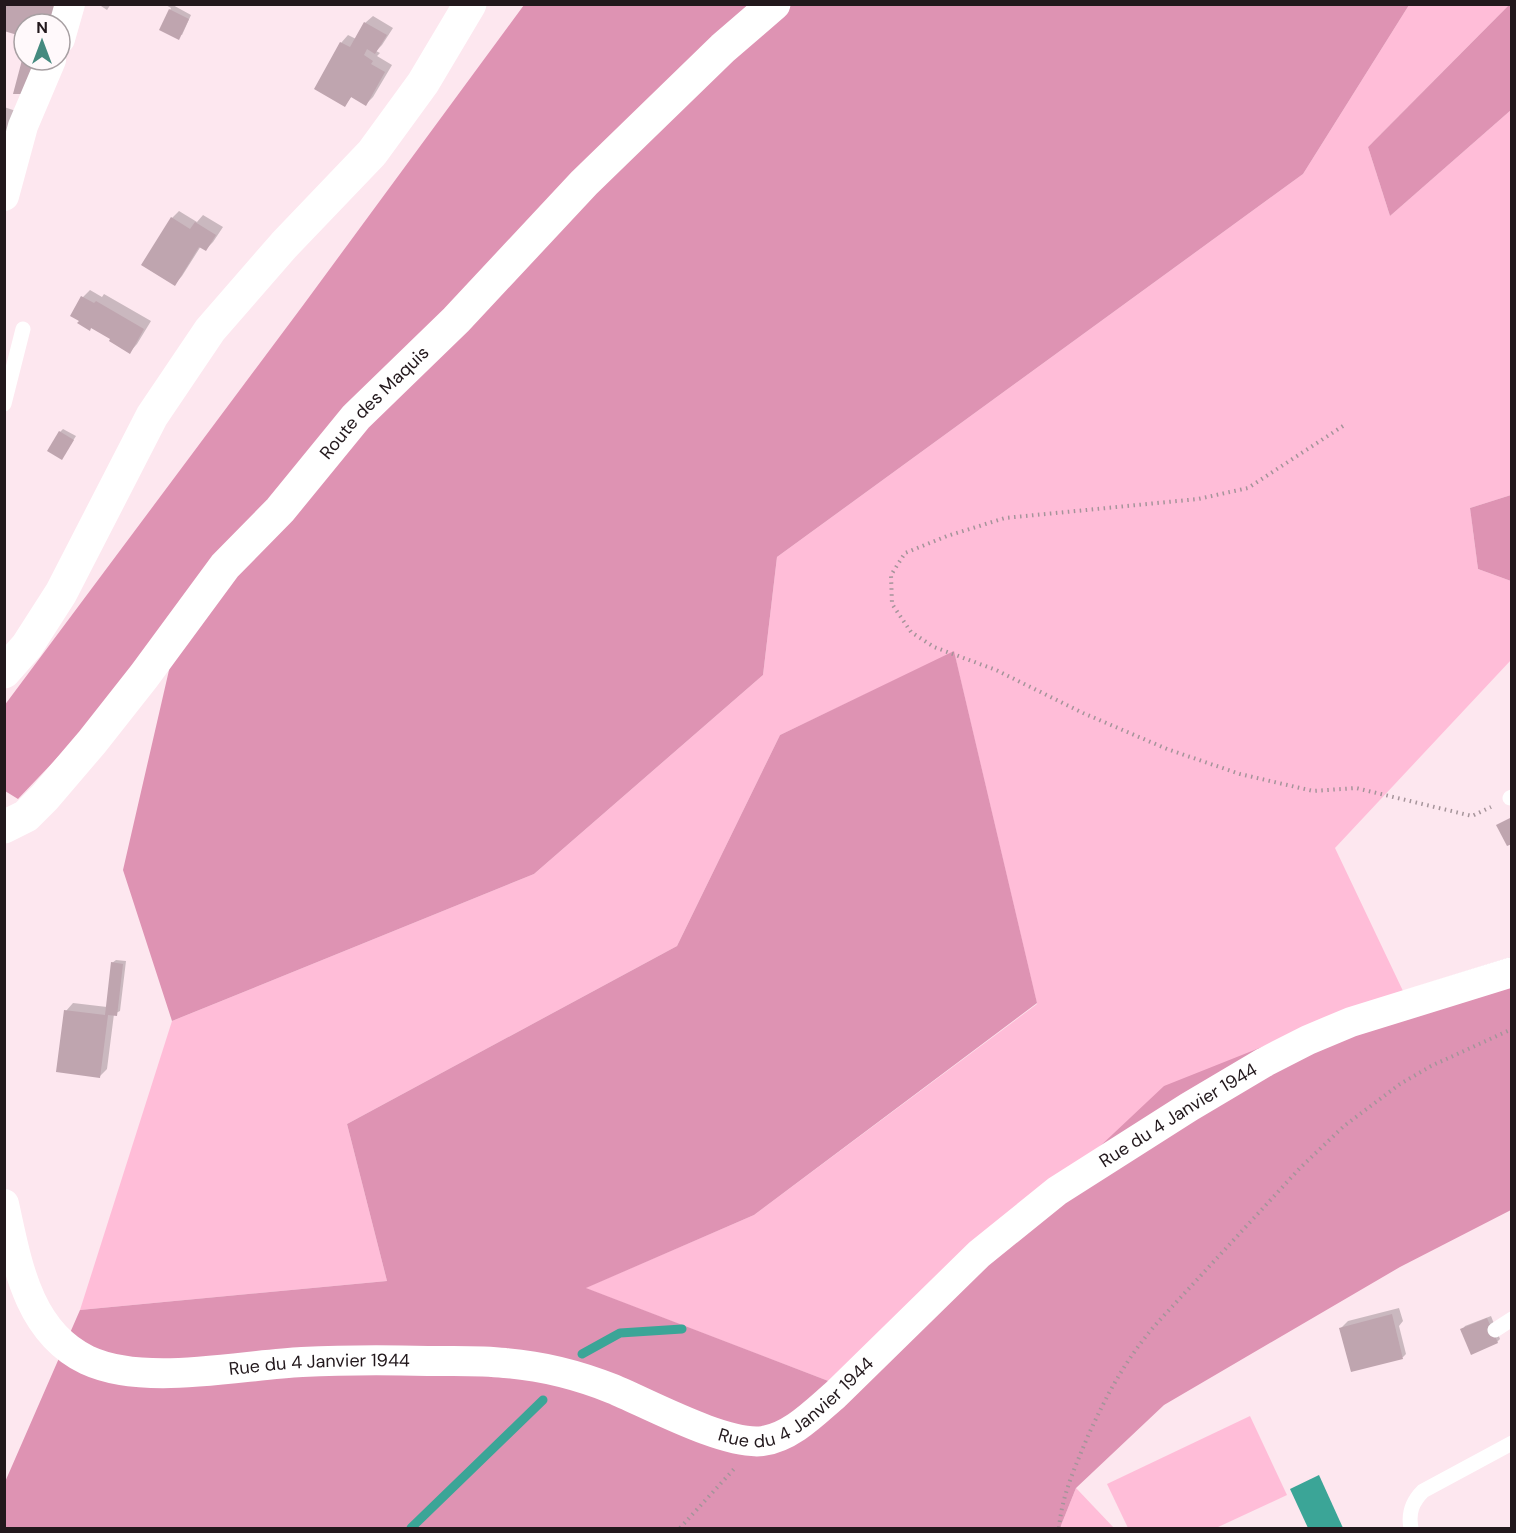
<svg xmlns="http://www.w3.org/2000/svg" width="1516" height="1533" viewBox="0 0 1516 1533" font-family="'DM Sans',sans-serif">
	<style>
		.green { fill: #ffbdd8 }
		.forest { fill: #de93b3 }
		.water { fill: #3ba597 }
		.shadow { fill: #0003 }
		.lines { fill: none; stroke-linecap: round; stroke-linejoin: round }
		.stream { stroke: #3ba597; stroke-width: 9 }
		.building { fill: #bfa5af }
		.path { stroke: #a5949a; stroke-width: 4; stroke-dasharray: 1.5 4.5; stroke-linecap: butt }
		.lane { stroke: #fff; stroke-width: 15 }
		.street { stroke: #fff; stroke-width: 30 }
		.secondary { stroke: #fff; stroke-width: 33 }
		.labels { text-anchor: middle; stroke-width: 4.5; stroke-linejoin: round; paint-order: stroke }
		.street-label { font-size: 18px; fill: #22181c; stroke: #fff9fb }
	</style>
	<rect width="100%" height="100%" fill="#fde7ef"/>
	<g class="green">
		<polygon points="1409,5 1509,5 1368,147 1390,216 1511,110 1511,495 1470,508 1478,569 1511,581 1511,660 1335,848 1403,991 844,1387 585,1288 754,1215 1037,1004 954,652 780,735 677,946 347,1124 387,1281 80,1310 172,1021 534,874 763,675 777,557 1303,174"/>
		<polygon points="1250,1416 1287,1495 1216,1528 1128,1528 1107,1484"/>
		<polygon points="1076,1488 1114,1528 1060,1528"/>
	</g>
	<g class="forest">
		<polygon points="524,5 1409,5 1303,174 777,557 763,675 534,874 172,1021 123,870 178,631 18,799 5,791 4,706 304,304"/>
		<polygon points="1509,5 1512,5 1511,110 1390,216 1368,147"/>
		<polygon points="1511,495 1512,495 1511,581 1478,569 1470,508"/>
		<polygon points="954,651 1037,1003 754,1215 586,1288 844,1387 1164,1086 1403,991 1511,957 1511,1210 1400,1267 1164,1405 1076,1488 1060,1528 5,1528 5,1482 80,1310 387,1281 347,1124 677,946 780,735"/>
	</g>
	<polygon class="water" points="1319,1475 1343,1528 1308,1528 1290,1489"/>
	<g class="shadow">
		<polygon points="98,4 111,4 107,10"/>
		<polygon points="164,4 171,4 191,15 182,35 161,29 171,8"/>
		<polygon points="373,16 393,28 382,45 376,51 380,53 377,56 392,65 373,97 366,104 352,96 345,105 341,43 348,35 356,39 365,23"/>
		<polygon points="4,107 22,113 4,194"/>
		<polygon points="179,211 197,222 203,215 223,227 213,242 206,249 201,246 182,276 175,284 172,218"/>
		<polygon points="90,290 102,297 104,294 151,321 137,344 130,352 113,338 72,315 83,297"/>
		<polygon points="63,429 76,436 62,458 60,432"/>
		<polygon points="116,960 126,961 120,1011 114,1014 107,1069 100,1076 66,1011 73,1003 107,1007 112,963"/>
		<polygon points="1399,1308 1403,1321 1399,1326 1406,1354 1403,1357 1352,1370 1340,1329 1348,1321"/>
		<polygon points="1491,1316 1500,1339 1497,1342 1462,1330 1465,1326"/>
	</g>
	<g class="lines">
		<g class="stream">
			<polyline points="582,1354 620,1333 682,1329"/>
			<polyline points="411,1528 543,1400"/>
		</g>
	</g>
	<g class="building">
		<polygon points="4,4 62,4 56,24 24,24 24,37 4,31"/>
		<polygon points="169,9 189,19 179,40 159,30"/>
		<polygon points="364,22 387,35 375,54 367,49 364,55 373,61 371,64 385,72 366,106 351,97 345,107 314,89 340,42 350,47"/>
		<polygon points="22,60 43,60 29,94 13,94"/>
		<polygon points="171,217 190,229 195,222 216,235 206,251 199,247 175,286 141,265"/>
		<polygon points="81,296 94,303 96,301 144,329 130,354 109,341 110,339 91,328 90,331 77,323 79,321 70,316"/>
		<polygon points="59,431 74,440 62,460 47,451"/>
		<polygon points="1512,817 1512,844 1507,846 1496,825"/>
		<polygon points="111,962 123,964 117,1016 108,1015 100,1078 56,1072 64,1010 105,1015"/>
		<polygon points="1392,1314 1403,1359 1351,1372 1339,1328"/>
		<polygon points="1487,1318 1498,1343 1471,1355 1460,1329"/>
	</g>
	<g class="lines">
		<g class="path">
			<polyline points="1343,426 1248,488 1198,499 1005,518 947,536 905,553 891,575 892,604 911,632 934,647 996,670 1083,713 1167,749 1240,774 1313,791 1356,788 1472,816 1491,807"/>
			<polyline points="680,1528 734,1469"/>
			<path d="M1059 1528C1062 1495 1075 1467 1088 1436 1107 1394 1127 1357 1158 1322L1300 1168 1344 1126 1400 1084 1431 1066 1512 1029"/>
		</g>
		<g class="lane">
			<polyline points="4,404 23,329"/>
			<polyline points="1510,798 1512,797"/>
			<polyline points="1495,1330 1512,1319"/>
			<path d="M1411 1528C1408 1513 1412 1502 1423 1491L1512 1443"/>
		</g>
		<g class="street">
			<polyline points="60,39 70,4"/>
			<polyline points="4,196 23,126 51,60"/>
			<path id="s1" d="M4 1204C17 1262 27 1331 87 1360 145 1387 239 1365 302 1362 344 1360 386 1360 428 1361 454 1361 480 1360 505 1363 543 1366 578 1375 613 1389 649 1404 726 1446 763 1441 791 1437 814 1413 835 1395L979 1254 1057 1191 1189 1107 1265 1062 1308 1040 1351 1022 1512 972"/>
		</g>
		<g class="secondary">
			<polyline points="4,672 27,646 61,593 152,416 210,330 284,245 372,153 423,83 470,4"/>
			<path id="s2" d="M4 827 26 816 45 797 92 742 144 676 225 566 280 510 356 417 456 320 584 183 723 48 774 4"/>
		</g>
	</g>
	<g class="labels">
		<g class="street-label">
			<text dy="6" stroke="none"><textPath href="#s2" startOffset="566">Route des Maquis</textPath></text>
			<text dy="6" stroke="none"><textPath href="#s1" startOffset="1407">Rue du 4 Janvier 1944</textPath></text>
			<text dy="6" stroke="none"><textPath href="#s1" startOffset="418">Rue du 4 Janvier 1944</textPath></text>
			<text dy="6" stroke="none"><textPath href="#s1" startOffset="921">Rue du 4 Janvier 1944</textPath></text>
		</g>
	</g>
	<rect width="1516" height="1533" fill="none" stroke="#22181c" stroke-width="12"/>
	<g transform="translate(42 42)"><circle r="28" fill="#fff9fb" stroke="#a79fa2" stroke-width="1.5"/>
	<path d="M0-4.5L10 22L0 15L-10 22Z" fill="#458a7f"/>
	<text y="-9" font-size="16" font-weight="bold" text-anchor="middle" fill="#22181c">N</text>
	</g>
</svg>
